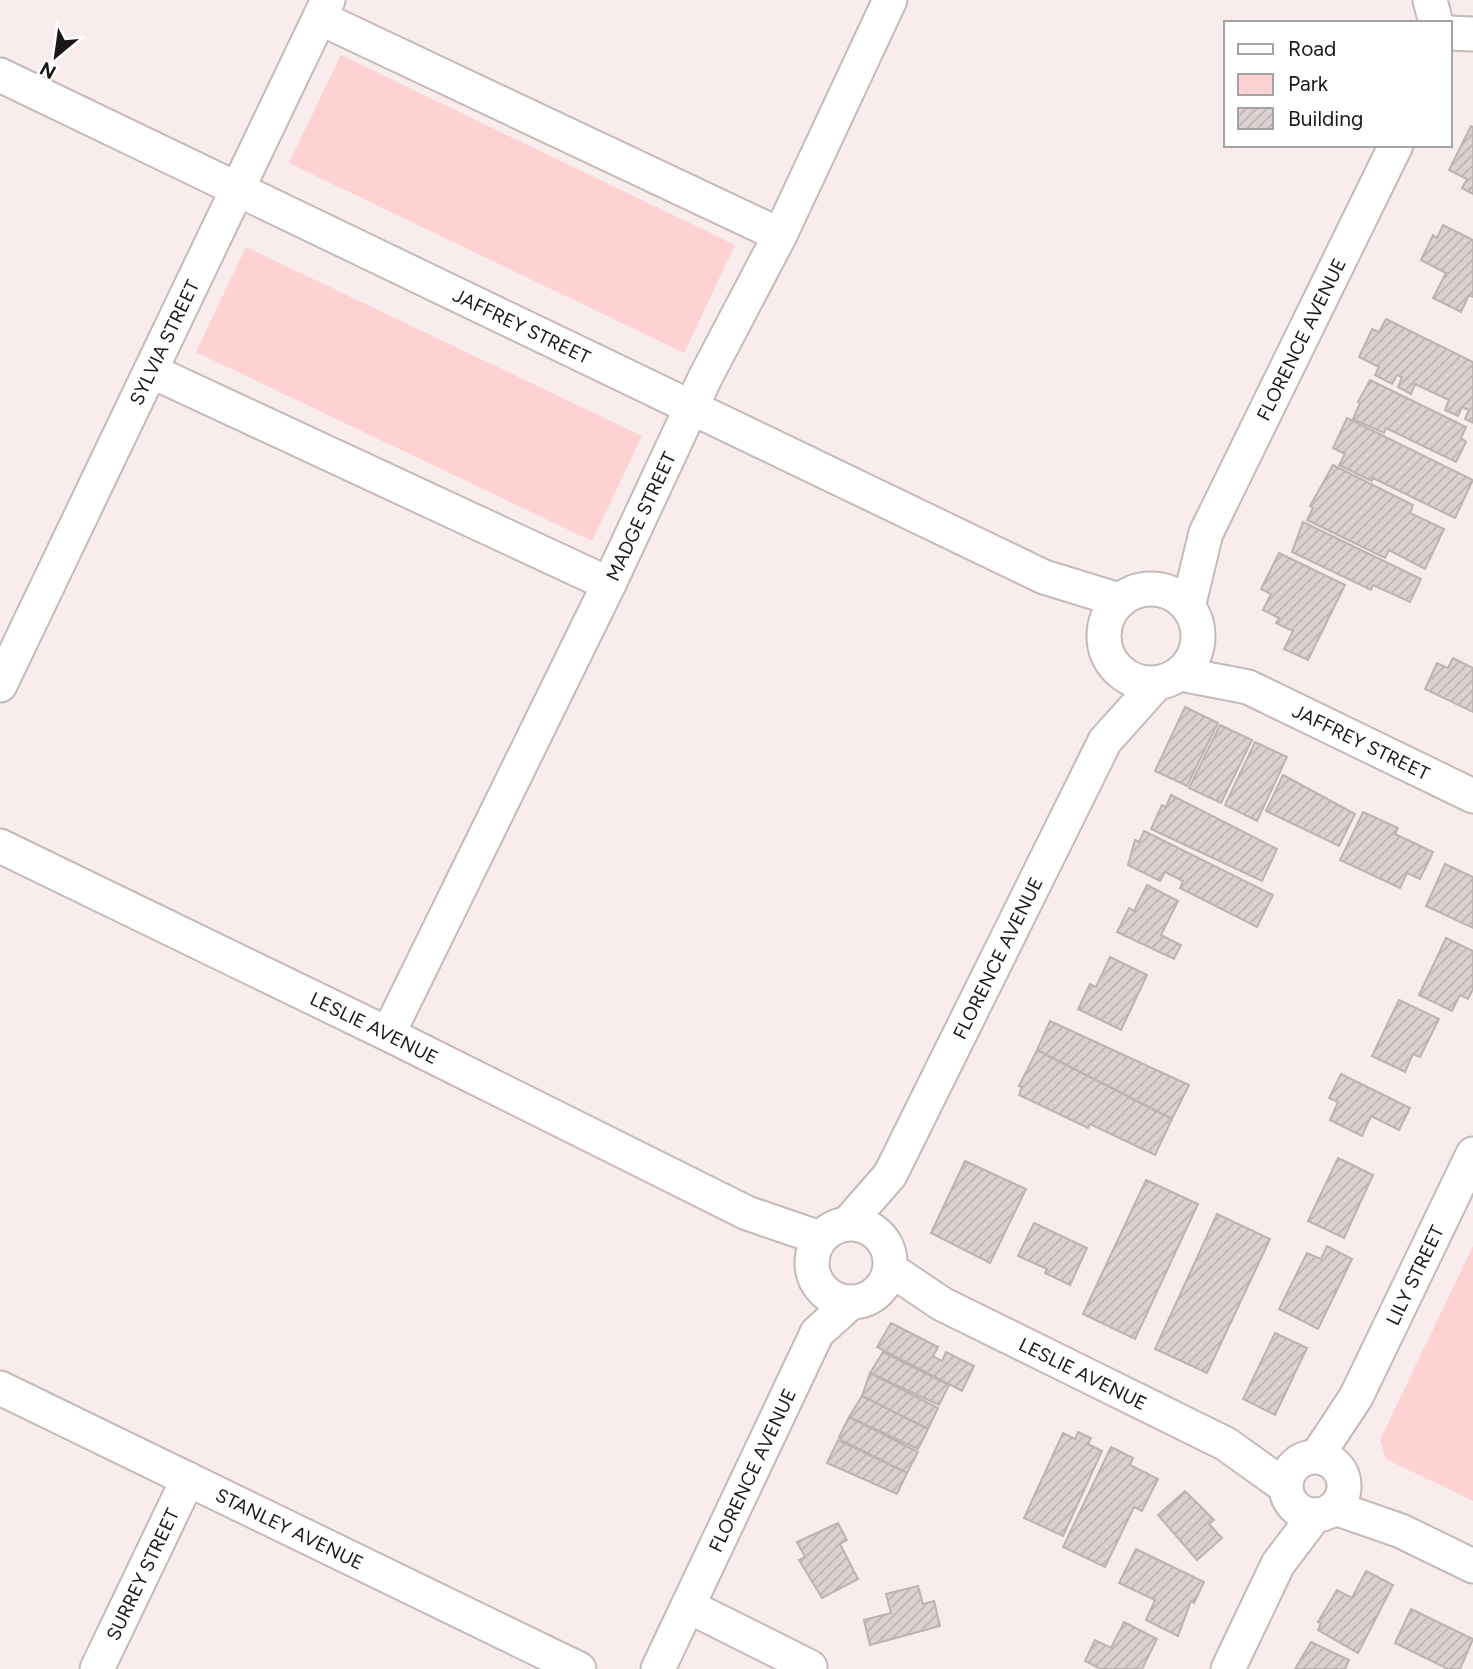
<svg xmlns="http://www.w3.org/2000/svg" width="1473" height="1669" viewBox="0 0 1473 1669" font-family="Figtree,sans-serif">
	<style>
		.green { fill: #fed2d3 }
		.building { fill: url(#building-hatch); stroke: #bfb2b2; stroke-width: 2 }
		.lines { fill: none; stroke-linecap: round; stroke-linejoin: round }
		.minor-casing { stroke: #c6b9b9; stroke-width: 37 }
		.minor { stroke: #fff; stroke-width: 33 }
		.labels { text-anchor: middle; stroke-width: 7; stroke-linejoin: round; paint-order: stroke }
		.street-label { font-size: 19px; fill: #1b1717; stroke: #fff }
	</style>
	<defs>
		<pattern id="building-hatch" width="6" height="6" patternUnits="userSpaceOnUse" patternTransform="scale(1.75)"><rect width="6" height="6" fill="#ddd0d0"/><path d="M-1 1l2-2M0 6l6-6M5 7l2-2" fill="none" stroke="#bdb2b2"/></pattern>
	</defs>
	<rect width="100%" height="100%" fill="#f9ecec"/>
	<g class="green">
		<polygon points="341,55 735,245 684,353 289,163"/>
		<polygon points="246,247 642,436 592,541 196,352"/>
		<polygon points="1473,1246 1473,1501 1386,1459 1380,1440"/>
	</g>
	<g class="building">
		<polygon points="1471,126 1473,127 1473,194 1462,188 1467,179 1449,170"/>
		<polygon points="1443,225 1473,240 1473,297 1469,295 1461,312 1433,298 1446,273 1421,260 1433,235 1437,238"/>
		<polygon points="1386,319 1473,362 1473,423 1465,419 1469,410 1462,407 1458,416 1445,410 1449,400 1415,384 1411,394 1398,387 1402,377 1397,375 1392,384 1375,375 1379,367 1359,357 1372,329 1379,332"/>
		<polygon points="1370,380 1466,427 1461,438 1466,442 1456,462 1386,428 1384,433 1353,419 1360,403 1358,402"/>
		<polygon points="1347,418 1473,480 1455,518 1373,478 1372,481 1339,465 1345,454 1333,448"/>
		<polygon points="1333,465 1413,505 1410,513 1444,529 1425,569 1389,550 1385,558 1307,520 1313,508 1310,506"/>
		<polygon points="1303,522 1421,579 1410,602 1373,585 1371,590 1292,552"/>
		<polygon points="1279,553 1345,585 1308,660 1284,649 1293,631 1276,623 1279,618 1263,610 1271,594 1261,589"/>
		<polygon points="1453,658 1473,668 1473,712 1425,689 1437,663 1448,668"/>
		<polygon points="1185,707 1218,723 1187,786 1155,771"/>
		<polygon points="1220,725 1252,740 1221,803 1189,788"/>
		<polygon points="1255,742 1287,757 1257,821 1225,805"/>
		<polygon points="1283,775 1355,814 1339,846 1266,811"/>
		<polygon points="1171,795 1277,849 1262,881 1151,829 1162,805 1166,807"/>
		<polygon points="1363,812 1398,828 1395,834 1433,852 1420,879 1407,873 1400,888 1340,860"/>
		<polygon points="1144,831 1273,895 1257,927 1180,888 1183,881 1165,872 1160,881 1128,865 1135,840 1139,842"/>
		<polygon points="1445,864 1473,877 1473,928 1426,906"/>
		<polygon points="1147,885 1178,901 1161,935 1181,945 1174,959 1117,932 1129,908 1134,911"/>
		<polygon points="1446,938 1473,951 1473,989 1468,999 1460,995 1452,1011 1419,995"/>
		<polygon points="1110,957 1147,975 1121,1030 1078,1009 1090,984 1096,987"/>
		<polygon points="1399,1000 1439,1019 1420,1057 1413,1054 1405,1072 1372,1056"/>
		<polygon points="1050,1021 1189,1085 1172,1119 1037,1050"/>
		<polygon points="1037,1050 1172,1119 1155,1155 1090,1124 1088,1128 1019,1095 1022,1087 1019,1086"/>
		<polygon points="1341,1074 1410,1108 1399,1130 1371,1116 1362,1136 1330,1120 1338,1102 1329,1098"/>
		<polygon points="1338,1158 1373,1175 1344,1238 1308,1221"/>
		<polygon points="965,1161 1026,1189 990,1263 931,1233"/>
		<polygon points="1146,1180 1198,1204 1135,1339 1083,1314"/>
		<polygon points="1217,1214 1270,1239 1207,1373 1155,1349"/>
		<polygon points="1034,1223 1087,1248 1070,1285 1045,1273 1047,1269 1018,1256"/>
		<polygon points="1327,1246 1352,1259 1318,1329 1279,1309 1307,1253 1321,1259"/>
		<polygon points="891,1323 938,1347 933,1356 942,1361 946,1352 974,1366 962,1391 877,1347"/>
		<polygon points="1275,1333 1307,1348 1275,1415 1243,1399"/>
		<polygon points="883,1352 949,1385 939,1405 870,1373"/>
		<polygon points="870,1373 938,1408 928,1429 862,1396"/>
		<polygon points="862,1396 928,1429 918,1449 849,1417"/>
		<polygon points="849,1417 918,1452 907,1473 841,1440 839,1437"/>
		<polygon points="1078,1432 1091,1438 1088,1444 1102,1451 1063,1536 1024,1518 1063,1433 1075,1439"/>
		<polygon points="838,1440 907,1473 897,1494 827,1463"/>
		<polygon points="1111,1447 1133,1458 1130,1465 1158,1479 1142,1511 1134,1507 1105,1567 1063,1547"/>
		<polygon points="1185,1491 1214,1520 1209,1524 1222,1538 1197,1560 1158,1515"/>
		<polygon points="838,1523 847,1540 840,1544 858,1579 822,1598 799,1560 805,1557 797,1542"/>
		<polygon points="1136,1549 1204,1582 1194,1603 1191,1601 1178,1636 1146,1620 1155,1600 1119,1583"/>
		<polygon points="1366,1571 1393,1585 1358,1653 1318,1630 1321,1623 1318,1622 1337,1590 1352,1598"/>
		<polygon points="918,1586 923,1604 934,1601 940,1626 870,1645 864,1620 891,1613 886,1594"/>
		<polygon points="1411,1609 1473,1639 1460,1669 1448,1669 1395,1643"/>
		<polygon points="1124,1622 1157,1639 1142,1669 1101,1669 1085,1661 1095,1640 1111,1648"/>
		<polygon points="1311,1642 1349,1660 1345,1669 1295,1669"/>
	</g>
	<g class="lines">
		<defs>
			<g id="minor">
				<polyline points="1430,0 1436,23"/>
				<polyline points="320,18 780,235"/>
				<polyline points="1450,33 1473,34"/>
				<path id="s1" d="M0 75 1044 577 1119 600"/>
				<polyline points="151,371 609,584"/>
				<circle cx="1151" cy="636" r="47"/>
				<path id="s2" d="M1188 607 1206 533 1396 145"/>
				<path id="s3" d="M1181 674 1248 687 1473 796"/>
				<path id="s4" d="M0 685 328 0"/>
				<path id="s5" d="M0 846 388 1034 747 1213 820 1238"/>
				<path id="s6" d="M388 1034 609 584 705 378 780 235 890 0"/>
				<path id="s7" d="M848 1223 890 1175 1105 741 1156 684"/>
				<circle cx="851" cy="1263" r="39"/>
				<path id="s8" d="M890 1269 942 1304 1226 1444 1286 1487"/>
				<path id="s9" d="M0 1388 579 1669"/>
				<path id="s10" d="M1317 1456 1356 1397 1473 1154"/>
				<circle cx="1315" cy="1486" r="29"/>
				<polyline points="1335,1508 1401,1531 1473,1566"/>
				<polyline points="688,1606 810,1667"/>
				<path id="s11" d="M97 1669 188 1479"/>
				<path id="s12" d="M658 1669 817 1333 850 1303"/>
				<polyline points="1228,1669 1278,1564 1315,1515"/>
			</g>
		</defs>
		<use href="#minor" class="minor-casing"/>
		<use href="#minor" class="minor"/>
	</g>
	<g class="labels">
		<g class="street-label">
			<text dy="7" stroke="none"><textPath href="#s1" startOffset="579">JAFFREY STREET</textPath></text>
			<text dy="7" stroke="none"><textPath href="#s2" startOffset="292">FLORENCE AVENUE</textPath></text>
			<text dy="7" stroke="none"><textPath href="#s4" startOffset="380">SYLVIA STREET</textPath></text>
			<text dy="7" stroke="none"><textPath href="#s6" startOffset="576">MADGE STREET</textPath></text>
			<text dy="7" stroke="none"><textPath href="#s3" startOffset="194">JAFFREY STREET</textPath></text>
			<text dy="7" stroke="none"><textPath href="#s7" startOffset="306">FLORENCE AVENUE</textPath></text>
			<text dy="7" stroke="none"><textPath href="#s5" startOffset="416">LESLIE AVENUE</textPath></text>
			<text dy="7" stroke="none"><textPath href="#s10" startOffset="206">LILY STREET</textPath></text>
			<text dy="7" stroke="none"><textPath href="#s8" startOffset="220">LESLIE AVENUE</textPath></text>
			<text dy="7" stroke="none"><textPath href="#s12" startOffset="220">FLORENCE AVENUE</textPath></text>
			<text dy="7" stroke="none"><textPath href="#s9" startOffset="322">STANLEY AVENUE</textPath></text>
			<text dy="7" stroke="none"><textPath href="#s11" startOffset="105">SURREY STREET</textPath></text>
		</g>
	</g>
	<rect x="1224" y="21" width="228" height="126" fill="#ffffff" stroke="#a4a2a2" stroke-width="2"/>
	<rect x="1238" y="44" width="35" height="10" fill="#ffffff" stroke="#a4a2a2" stroke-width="2"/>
	<text x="1288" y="56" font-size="21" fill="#1b1717">Road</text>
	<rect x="1238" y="74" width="35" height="21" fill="#fed2d3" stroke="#a4a2a2" stroke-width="2"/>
	<text x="1288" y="91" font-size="21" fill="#1b1717">Park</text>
	<rect x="1238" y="108" width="35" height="21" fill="url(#building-hatch)" stroke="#a4a2a2" stroke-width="2"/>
	<text x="1288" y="126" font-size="21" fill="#1b1717">Building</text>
	<g transform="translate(56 56) rotate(209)" stroke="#ffffff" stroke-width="5" paint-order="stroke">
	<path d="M0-5L12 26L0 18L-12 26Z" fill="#1b1717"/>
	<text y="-10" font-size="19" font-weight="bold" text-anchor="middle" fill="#1b1717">N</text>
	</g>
</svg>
